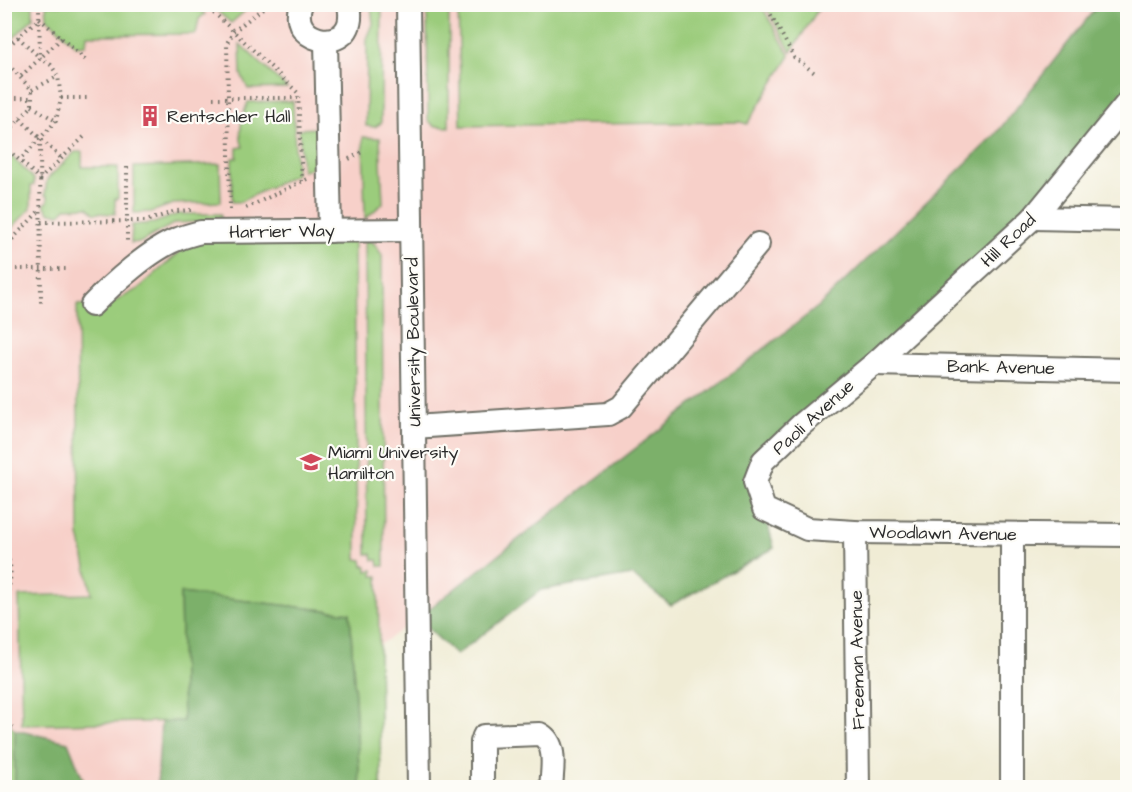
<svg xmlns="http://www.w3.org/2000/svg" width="1132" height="792" viewBox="0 0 1132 792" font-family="'Architects Daughter',sans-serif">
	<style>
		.built { fill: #f7d0c9 }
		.green { fill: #9bcc7b; stroke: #637c53; stroke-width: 1.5 }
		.forest { fill: #7cb06b; stroke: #546e4b; stroke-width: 1.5 }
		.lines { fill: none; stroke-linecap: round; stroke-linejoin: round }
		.minor-casing { stroke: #706f66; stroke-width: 26 }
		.path { stroke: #706f66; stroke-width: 4; stroke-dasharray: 1.5 4.5; stroke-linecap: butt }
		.minor { stroke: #fff; stroke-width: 22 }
		.labels { text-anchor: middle; stroke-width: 4.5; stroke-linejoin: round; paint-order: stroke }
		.poi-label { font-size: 18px; fill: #2b2b2b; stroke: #fdfcf7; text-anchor: start }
		.street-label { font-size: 18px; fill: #2b2b2b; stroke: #fdfcf7 }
	</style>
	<rect width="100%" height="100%" fill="#fdfcf7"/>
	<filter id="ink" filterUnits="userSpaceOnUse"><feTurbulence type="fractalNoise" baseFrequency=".0167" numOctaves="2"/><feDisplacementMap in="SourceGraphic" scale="12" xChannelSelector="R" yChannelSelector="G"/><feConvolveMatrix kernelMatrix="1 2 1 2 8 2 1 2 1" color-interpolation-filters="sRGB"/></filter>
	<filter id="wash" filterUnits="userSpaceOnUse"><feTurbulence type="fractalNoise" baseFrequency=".008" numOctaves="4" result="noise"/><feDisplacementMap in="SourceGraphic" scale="24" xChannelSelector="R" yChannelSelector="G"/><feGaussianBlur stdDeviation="1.35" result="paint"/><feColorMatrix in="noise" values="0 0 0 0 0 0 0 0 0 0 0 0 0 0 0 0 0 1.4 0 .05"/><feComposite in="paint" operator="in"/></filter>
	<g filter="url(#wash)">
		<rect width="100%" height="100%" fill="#f0ecd5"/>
		<polygon class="built" points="5,5 1098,5 995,135 819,306 417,618 185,787 5,788"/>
		<g class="green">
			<polygon points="4,5 33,5 33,18 5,47"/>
			<polygon points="46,5 195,5 205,14 199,19 196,34 87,35 86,45 76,46 47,18"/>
			<polygon points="210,5 252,5 231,23"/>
			<polygon points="371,5 382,5 381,123 375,127 366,126 367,39 373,24"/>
			<polygon points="427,5 449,5 449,127 434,126 428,120"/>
			<polygon points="458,5 761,5 790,56 747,124 741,122 461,126"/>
			<polygon points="765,5 821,5 791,52"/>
			<polygon points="240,44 287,88 248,89 241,74"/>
			<path d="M293 101 296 174 240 202H232V158H237V148L243 147C237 132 242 116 248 102Z"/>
			<polygon points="316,128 317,166 302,171 299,129"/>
			<polygon points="363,137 380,138 383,203 365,219"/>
			<polygon points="4,152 7,152 34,179 34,185 31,186 31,208 5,235"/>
			<polygon points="75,152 82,152 82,167 118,167 118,199 115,199 115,214 94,213 88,207 66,208 60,214 50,213 45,207 45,203 48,202 48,196 45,195 47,179"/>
			<polygon points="220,164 221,202 173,204 151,212 134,213 134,167"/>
			<polygon points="178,214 221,214 221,221 175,223 141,242 131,243 132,225 154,223"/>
			<polygon points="365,239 374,243 382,255 384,566 379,566 378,560 373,560 372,554 367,554"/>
			<polygon points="207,240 354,240 357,559 362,560 363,566 367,566 367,571 373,570 373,576 378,576 381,787 360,787 350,613 180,593 183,721 22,725 19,596 92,594 79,535 77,305 112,303 138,289 182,250"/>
			<polygon points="4,718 15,730 15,787 5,787"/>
		</g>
		<g class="forest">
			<polygon points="1098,5 1127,5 1127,102 1033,218 763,461 764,509 774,548 671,605 632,575 541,590 456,655 417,618 819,306 995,135"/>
			<polygon points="180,593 350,613 360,787 157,787 161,722 183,721"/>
			<polygon points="15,730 68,742 86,787 15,787"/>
		</g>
	</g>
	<g filter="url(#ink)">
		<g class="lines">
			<defs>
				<g id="minor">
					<path d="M301 4C287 42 346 54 350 19 350 13 351 10 348 4"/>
					<polyline points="408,4 419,788"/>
					<polyline points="326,41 330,231"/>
					<polyline points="1128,102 1033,218 874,364 801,425 763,461 755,482 764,509 807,529 855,532 1128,535"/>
					<polyline points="1033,218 1128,220"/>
					<path d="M92 305C112 284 151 249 178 239 185 236 193 234 201 232L411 230"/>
					<polyline points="874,364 1128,370"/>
					<polyline points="414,427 608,414 621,407 758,244"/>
					<polyline points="855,532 858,788"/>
					<path d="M482 788V742L484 736 540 734C558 744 552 770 551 788"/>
					<polyline points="1012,788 1012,534"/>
				</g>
			</defs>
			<use href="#minor" class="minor-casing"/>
			<g class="path">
				<polyline points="39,4 40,58"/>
				<polyline points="205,4 298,93 302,181"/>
				<polyline points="765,4 794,57 816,74"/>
				<polyline points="18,37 40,58 51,65 58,76 61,98 56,121 20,160"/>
				<polyline points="4,50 39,18 87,61"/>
				<polyline points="4,60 32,90 32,106 4,136"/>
				<polyline points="21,76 62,38"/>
				<polyline points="32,90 58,76"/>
				<polyline points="4,98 32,98"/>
				<polyline points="61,98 87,98"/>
				<polyline points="213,98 298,98"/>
				<polyline points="32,106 56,121"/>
				<polyline points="20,119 62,159"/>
				<polyline points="40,139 41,305"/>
				<polyline points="4,146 40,179 87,134"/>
				<polyline points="349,159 362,152"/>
				<polyline points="127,167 127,244"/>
				<polyline points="246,208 307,179"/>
				<polyline points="230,210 227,43 234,31 268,4"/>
				<polyline points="41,222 146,221 176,211 191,210"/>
				<polyline points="4,248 40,210"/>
				<polyline points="4,269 68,269"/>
				<path d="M4 549C16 569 9 586 4 607"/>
				<polyline points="4,718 15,730"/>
			</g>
			<use href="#minor" class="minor"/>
		</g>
	</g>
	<defs>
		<symbol id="building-bare" viewBox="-9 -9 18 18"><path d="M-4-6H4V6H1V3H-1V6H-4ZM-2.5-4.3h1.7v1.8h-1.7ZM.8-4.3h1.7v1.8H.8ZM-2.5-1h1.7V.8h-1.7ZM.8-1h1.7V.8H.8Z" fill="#d1495b" stroke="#fdfcf7" stroke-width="2.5" paint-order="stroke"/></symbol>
		<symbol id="university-bare" viewBox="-9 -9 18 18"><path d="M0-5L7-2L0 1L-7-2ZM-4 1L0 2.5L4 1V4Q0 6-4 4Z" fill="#d1495b" stroke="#fdfcf7" stroke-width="2.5" paint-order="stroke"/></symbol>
	</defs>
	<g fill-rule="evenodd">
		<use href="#building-bare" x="135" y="101" width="30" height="30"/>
		<use href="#university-bare" x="296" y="447" width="30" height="30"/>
	</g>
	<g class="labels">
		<g class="poi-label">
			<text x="167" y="122">Rentschler Hall</text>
			<text x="328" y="458">Miami University<tspan x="328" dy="21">Hamilton</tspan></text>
		</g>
		<g class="street-label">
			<text transform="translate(282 231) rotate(-1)" y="6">Harrier Way</text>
			<text transform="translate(1008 240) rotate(-44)" y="6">Hill Road</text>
			<text transform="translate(413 342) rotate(-91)" y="6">University Boulevard</text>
			<text transform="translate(1001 367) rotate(1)" y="6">Bank Avenue</text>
			<text transform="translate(813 417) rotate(-42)" y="6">Paoli Avenue</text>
			<text transform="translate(943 533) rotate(1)" y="6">Woodlawn Avenue</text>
			<text transform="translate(857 660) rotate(-91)" y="6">Freeman Avenue</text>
		</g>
	</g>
	<rect width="1132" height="792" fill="none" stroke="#fdfcf7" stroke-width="24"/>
</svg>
